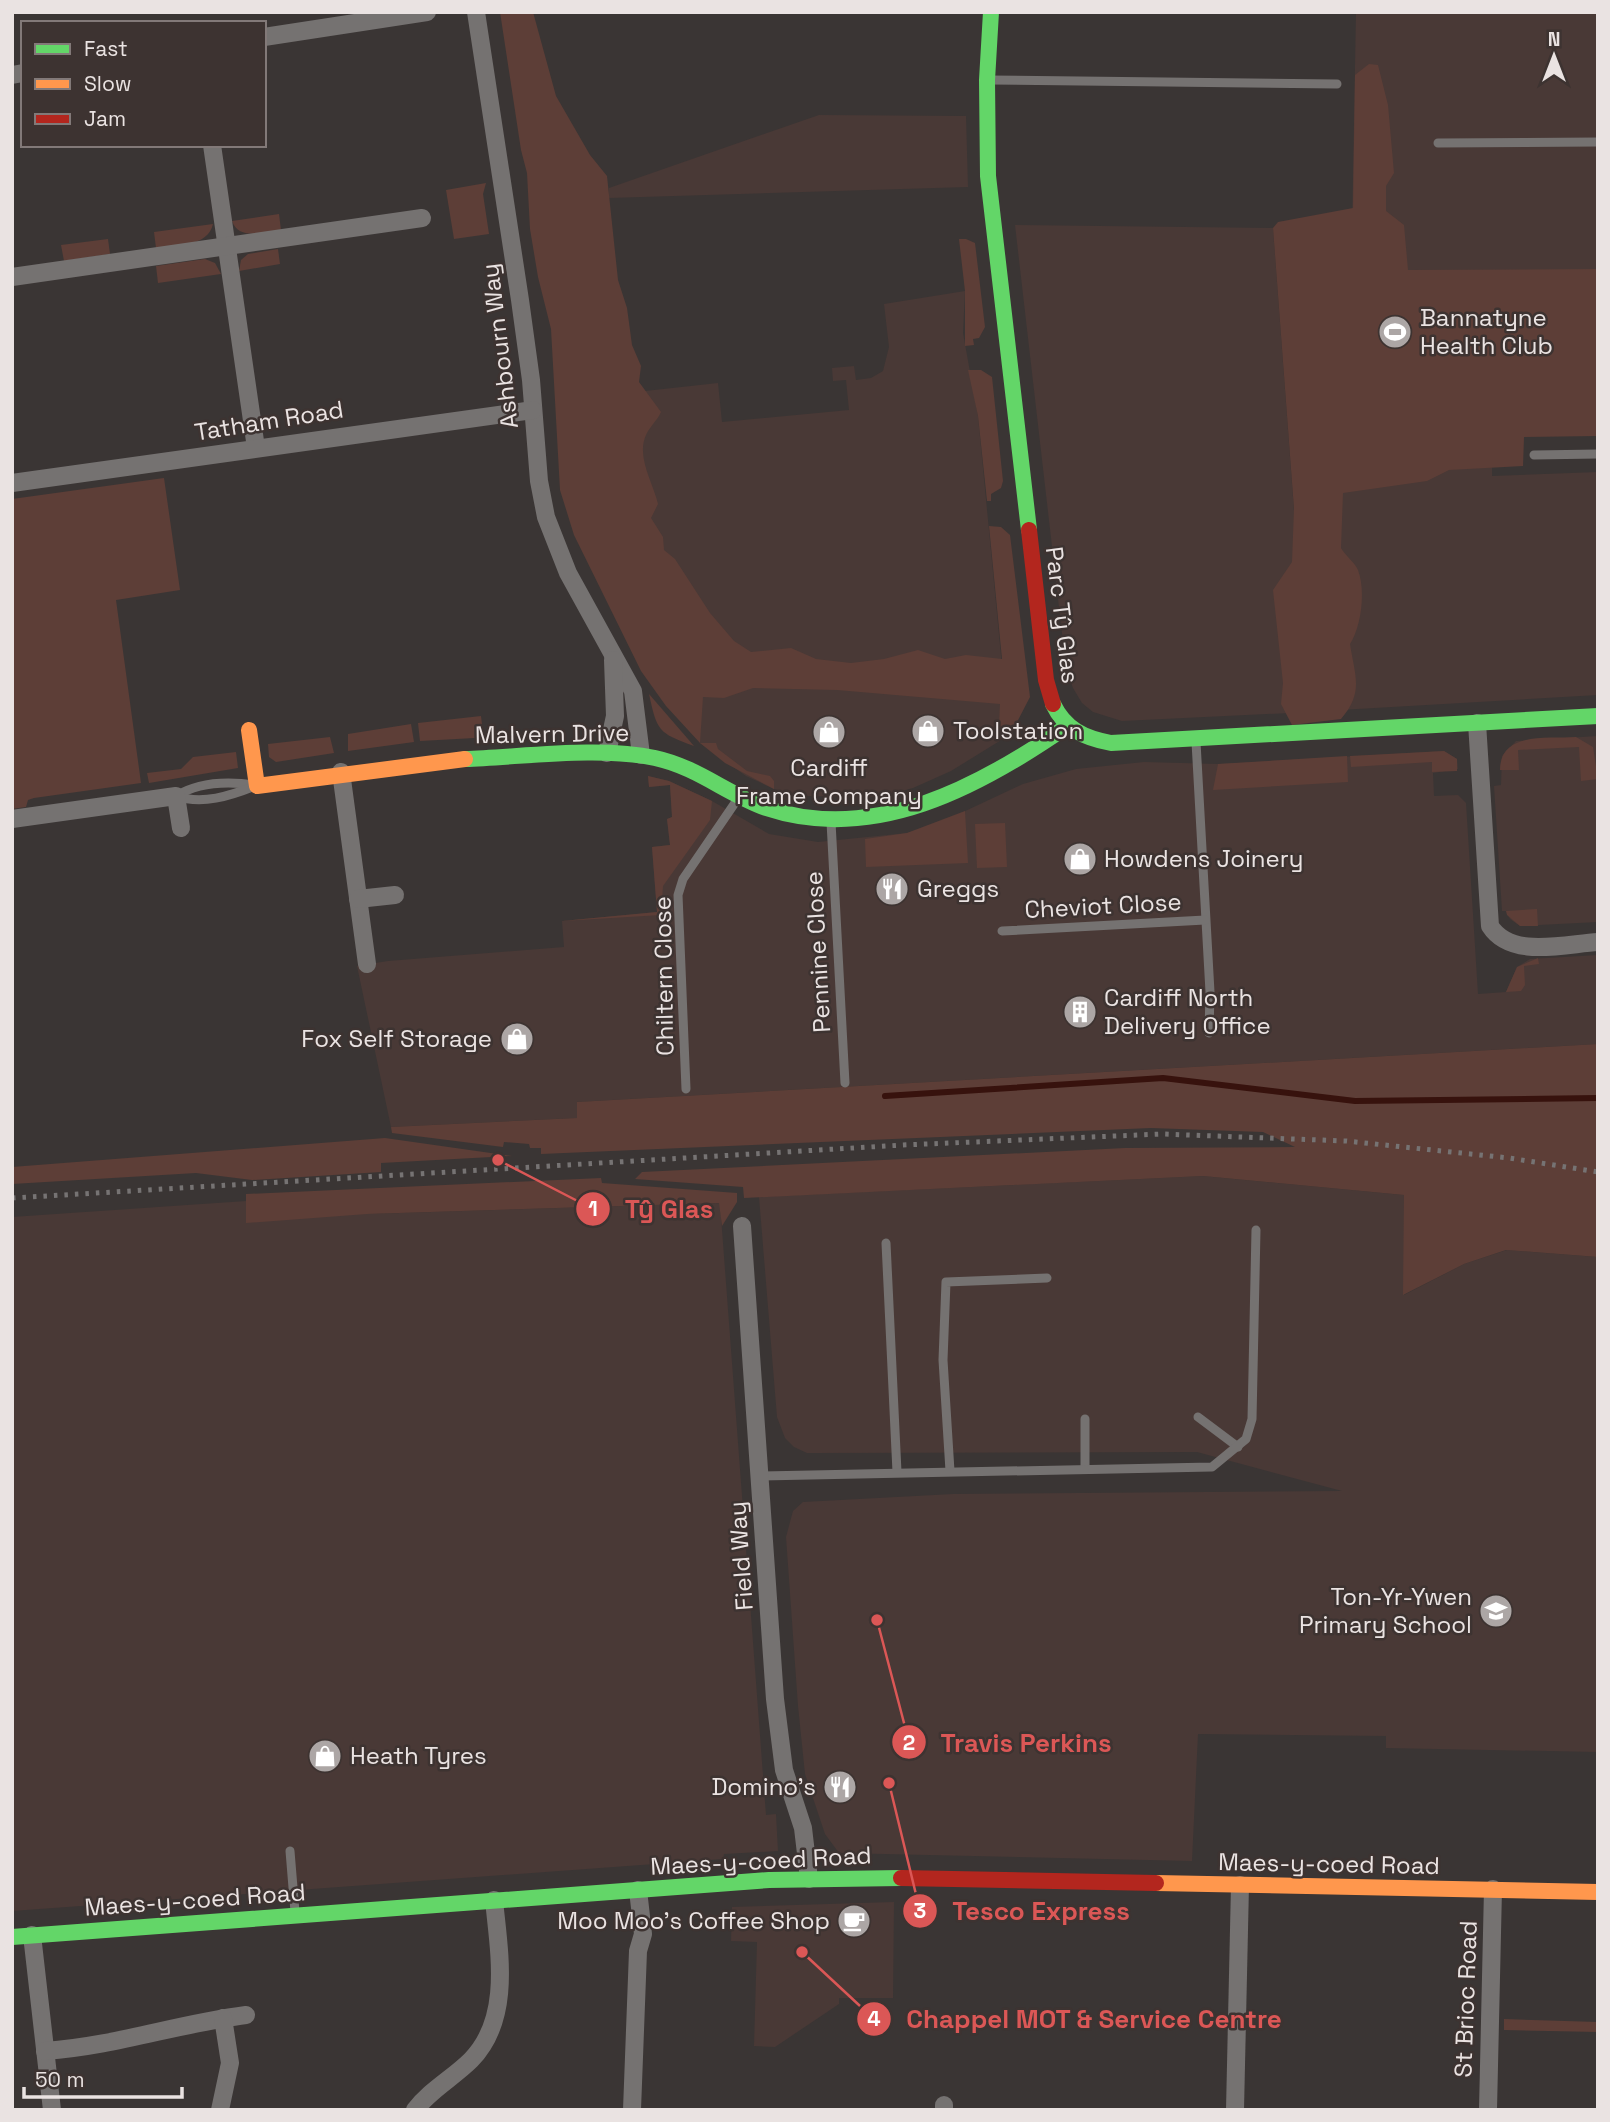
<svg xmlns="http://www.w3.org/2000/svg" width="1610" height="2122" viewBox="0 0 1610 2122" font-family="'Space Grotesk',sans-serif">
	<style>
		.built { fill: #493936 }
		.green { fill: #5d3e37 }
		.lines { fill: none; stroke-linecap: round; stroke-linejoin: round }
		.stream { stroke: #37120d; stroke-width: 6 }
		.lane { stroke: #757271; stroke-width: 9 }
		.street { stroke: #757271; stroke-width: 18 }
		.fast { stroke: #63d668; stroke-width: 16 }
		.slow { stroke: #ff974d; stroke-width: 16 }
		.jam { stroke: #b3261e; stroke-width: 16 }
		.rail { stroke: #767373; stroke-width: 5; stroke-dasharray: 3.5 7; stroke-linecap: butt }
		.labels { text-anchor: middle; stroke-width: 5; stroke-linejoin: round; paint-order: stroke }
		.poi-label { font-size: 24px; fill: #eae3e2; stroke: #3d3331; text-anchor: start }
		.street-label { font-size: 24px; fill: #eae3e2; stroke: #3d3331 }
		.leader { fill: none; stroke: #db5756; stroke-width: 2.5 }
		.callout-dot { fill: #db5756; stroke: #3d3331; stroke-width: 2.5 }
		.mark-label { font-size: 21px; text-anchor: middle; font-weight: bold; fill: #fff }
		.callout-label { font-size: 26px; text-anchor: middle; font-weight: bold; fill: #db5756; stroke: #3d3331; stroke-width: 5; stroke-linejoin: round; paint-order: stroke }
	</style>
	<rect width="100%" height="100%" fill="#3a3534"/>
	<g class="built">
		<polygon points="1356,12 1598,12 1598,276 1395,280 1352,230"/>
		<polygon points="819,115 966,116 968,187 609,198 609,188"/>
		<polygon points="1015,225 1273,228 1309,712 1122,721 1093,712 1082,703 1073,688 1066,668"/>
		<polygon points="965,291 963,333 978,416 1005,697 1001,697 998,742 951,771 913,788 880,797 801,796 774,789 746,776 700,743 646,536 636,392 718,383 722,422 849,410 846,380 833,381 832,368 854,366 856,380 871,378 883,371 889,347 884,304"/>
		<polygon points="1492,467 1492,476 1598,472 1598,695 1340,710 1324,476"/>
		<polygon points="1598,736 1598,922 1520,926 1510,919 1506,911 1502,911 1494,786 1501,785 1502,756 1516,741"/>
		<polygon points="1444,751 1457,759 1458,769 1433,773 1434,796 1458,795 1466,803 1478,994 1506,992 1517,967 1530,959 1598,955 1598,1044 577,1102 577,1118 391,1127 357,966 388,961 564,947 562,921 657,912 652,847 670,845 667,819 672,817 670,785 649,787 648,776 669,781 712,801 769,834 818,842 907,833 944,821 1023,784 1076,769 1144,762 1218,764"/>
		<polygon points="1203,1176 1404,1195 1404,1295 1464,1264 1507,1250 1598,1257 1598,1752 1386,1748 1386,1736 1198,1734 1192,1861 839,1853 825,1834 805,1774 798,1706 786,1537 793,1511 803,1502 953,1494 1342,1491 1197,1452 807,1453 794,1447 785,1438 777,1417 759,1197"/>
		<polygon points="246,1201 259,1210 367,1214 720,1203 766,1815 776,1814 778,1851 724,1854 723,1859 12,1911 12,1217"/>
		<polygon points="894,1902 893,1998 839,1998 839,2004 775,2047 754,2046 757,1942 731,1941 732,1907"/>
	</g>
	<g class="green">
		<path d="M500 12H533L556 96 590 155 607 176 618 280 627 308 632 345 641 366 639 382 661 412C657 421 650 426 646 435 636 457 653 482 658 504L651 518 663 537 664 550 675 559 710 613 734 641 751 652 791 648 816 659 851 663 884 659 918 650 945 659 966 655 1002 659 989 526 1001 527 1010 535 1030 697 1016 724 998 742 1000 704 837 690 753 688 724 698 703 697 700 743H716L718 749 747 771 770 776 774 781V789L725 763 700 743 666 706 641 671 574 535 560 490 551 329 538 277 530 229 527 173 521 150Z"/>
		<path d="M1369 64 1378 65 1388 105 1394 173 1386 186V211L1404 225 1408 270 1598 269V436L1524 437 1523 466 1449 470 1427 481 1343 493 1341 548C1345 555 1355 563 1358 570 1366 591 1361 627 1350 644 1355 677 1364 692 1341 719L1292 725 1281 704 1283 683 1273 590 1292 562 1294 509 1273 228 1278 222 1353 208 1355 75Z"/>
		<polygon points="486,183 483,194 489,234 454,239 446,190"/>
		<path d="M279 214 281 230C265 232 239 241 232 221Z"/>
		<path d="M213 224C208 247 176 245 156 248L154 232Z"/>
		<polygon points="108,239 110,254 64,261 61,245"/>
		<polygon points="966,239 975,243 985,327 979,338 973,339 974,345 965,346 965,291 959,239"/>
		<polygon points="278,249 280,264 239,271 241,260 248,254"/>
		<polygon points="205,259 215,263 221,274 158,283 156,266"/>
		<polygon points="968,370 981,370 992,377 1003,481 1001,488 991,494 991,501 987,501 978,416"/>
		<polygon points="164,478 180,590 116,600 141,783 34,798 28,800 26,807 12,809 12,499"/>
		<path d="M649 694 694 746C658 733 657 731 649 694Z"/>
		<polygon points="481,716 483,733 493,737 420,741 418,723"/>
		<polygon points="411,724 414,742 348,751 348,734"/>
		<polygon points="330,737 334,753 276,762 269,757 268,744"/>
		<path d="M1576 737 1593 747 1598 779 1581 781 1579 747 1518 750 1519 770H1500C1500 731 1548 739 1576 737Z"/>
		<polygon points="1444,751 1457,759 1457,771 1432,772 1432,762 1351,767 1350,756"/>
		<polygon points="236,752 238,768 149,783 147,773 181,769 193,757"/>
		<polygon points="1347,756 1348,782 1213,790 1218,764"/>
		<polygon points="648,776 669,781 712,801 710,820 663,886 661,915 562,921 657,912 652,847 670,845 667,819 672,817 670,785 649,787"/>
		<polygon points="965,811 968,863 866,867 865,839 907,833"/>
		<polygon points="1005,823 1007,867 977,868 975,824"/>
		<polygon points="1537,909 1538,926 1520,926 1507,915 1506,911"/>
		<polygon points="1538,958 1539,964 1524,966 1525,985 1521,991 1506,992 1517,967"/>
		<polygon points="1598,1044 1598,1257 1506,1250 1464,1264 1403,1295 1404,1195 1203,1176 744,1198 743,1187 635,1179 642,1172 1125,1148 1295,1147 1263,1132 1151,1128 541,1154 541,1148 530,1148 529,1144 504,1142 503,1147 392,1133 391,1127 577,1118 577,1102"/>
		<polygon points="385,1138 512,1156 381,1163 381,1172 252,1180 196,1173 12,1184 12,1167"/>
		<polygon points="601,1178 602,1183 737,1193 737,1202 722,1226 719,1203 367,1214 246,1223 246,1194"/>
		<polygon points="1504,2019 1598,2022 1598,2032 1504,2030"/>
	</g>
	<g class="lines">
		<polyline class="stream" points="885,1096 1163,1078 1355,1101 1598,1098"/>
		<g class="lane">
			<polyline points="989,80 1337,84"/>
			<polyline points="1438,143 1598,142"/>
			<polyline points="1534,455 1598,454"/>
			<polyline points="1196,742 1210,992 1209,1033"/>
			<path d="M176 796C200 781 228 781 255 785"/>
			<path d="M176 796C202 805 230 796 255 786"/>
			<polyline points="831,822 845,1083"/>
			<polyline points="1002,931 1205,920"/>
			<polyline points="686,1089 678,895 683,879 739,797"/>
			<polyline points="886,1243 897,1472"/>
			<polyline points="1198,1417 1238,1447"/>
			<polyline points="1085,1419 1085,1468"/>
			<polyline points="950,1471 943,1360 946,1282 1047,1278"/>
			<polyline points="759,1476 1212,1467 1246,1439 1252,1419 1256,1230"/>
			<polyline points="290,1851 295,1912"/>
		</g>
		<g class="street">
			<polyline points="476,12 520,300 531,380 539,481 546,517 568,573 633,691 641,755"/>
			<polyline points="264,37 427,12"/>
			<polyline points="12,75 23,73"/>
			<polyline points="212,145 256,448"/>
			<polyline points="12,277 422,218"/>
			<polyline points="12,483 533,410"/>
			<path d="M1477 723 1490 926C1511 959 1564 944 1598 942"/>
			<polyline points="607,753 615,716 613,660"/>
			<polyline points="341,772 367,964"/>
			<polyline points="12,819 176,796 181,828"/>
			<polyline points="358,899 395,895"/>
			<polyline points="742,1226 775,1699 784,1770 803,1828 809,1879"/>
			<polyline points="32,1935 52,2110"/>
			<path d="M45 2051C116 2046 176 2024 246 2015"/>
			<polyline points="220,2110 230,2063 223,2018"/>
			<path d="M415 2110C430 2090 453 2078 471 2060 512 2018 499 1952 494 1900"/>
			<polyline points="632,2110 638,1951 643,1934 638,1890"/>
			<polyline points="944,2110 944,2105"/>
			<polyline points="1235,2110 1240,1885"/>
			<polyline points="1488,2110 1493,1889"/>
		</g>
		<g class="fast">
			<polyline points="991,12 987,80 988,176 1029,530"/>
			<path d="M1053 704C1065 729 1084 738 1111 743L1598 716"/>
			<path d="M465 759C523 757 600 746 655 758 697 767 727 794 766 808 874 844 979 787 1066 727"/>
			<polyline points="12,1937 769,1880 901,1878"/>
		</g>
		<g class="slow">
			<polyline points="249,730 257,786 465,759"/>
			<polyline points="1156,1883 1598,1892"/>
		</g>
		<g class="jam">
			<polyline points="1029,530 1046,680 1053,704"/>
			<polyline points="901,1878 1156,1883"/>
		</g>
		<polyline class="rail" points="12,1198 903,1145 1162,1134 1346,1141 1509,1158 1598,1172"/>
	</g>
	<defs>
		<symbol id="stadium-disc" viewBox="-11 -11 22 22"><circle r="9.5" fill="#aca6a5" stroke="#3d3331"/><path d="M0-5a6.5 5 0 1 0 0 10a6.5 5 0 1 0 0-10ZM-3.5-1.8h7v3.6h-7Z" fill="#fff"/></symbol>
		<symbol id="shop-disc" viewBox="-11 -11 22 22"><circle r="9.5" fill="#aca6a5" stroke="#3d3331"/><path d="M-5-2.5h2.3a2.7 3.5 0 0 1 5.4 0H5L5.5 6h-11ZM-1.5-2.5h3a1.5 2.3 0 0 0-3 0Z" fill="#fff"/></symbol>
		<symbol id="restaurant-disc" viewBox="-11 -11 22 22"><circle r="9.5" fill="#aca6a5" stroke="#3d3331"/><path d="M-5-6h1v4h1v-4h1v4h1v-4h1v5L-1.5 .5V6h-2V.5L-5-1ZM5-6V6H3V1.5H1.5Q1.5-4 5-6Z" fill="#fff"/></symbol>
		<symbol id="building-disc" viewBox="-11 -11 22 22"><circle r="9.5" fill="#aca6a5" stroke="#3d3331"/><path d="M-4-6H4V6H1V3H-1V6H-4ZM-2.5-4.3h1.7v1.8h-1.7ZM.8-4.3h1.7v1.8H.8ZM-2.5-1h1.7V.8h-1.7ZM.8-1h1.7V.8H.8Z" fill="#fff"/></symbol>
		<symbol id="school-disc" viewBox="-11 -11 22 22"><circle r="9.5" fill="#aca6a5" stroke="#3d3331"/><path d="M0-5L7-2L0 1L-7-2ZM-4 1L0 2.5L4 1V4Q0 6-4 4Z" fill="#fff"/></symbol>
		<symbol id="cafe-disc" viewBox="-11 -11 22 22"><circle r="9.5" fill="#aca6a5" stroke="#3d3331"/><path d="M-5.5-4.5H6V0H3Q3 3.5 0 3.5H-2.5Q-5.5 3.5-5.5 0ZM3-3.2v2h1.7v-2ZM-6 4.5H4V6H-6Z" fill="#fff"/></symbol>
	</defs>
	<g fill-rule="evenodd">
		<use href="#stadium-disc" x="1376" y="313" width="38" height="38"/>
		<use href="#shop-disc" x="909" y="712" width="38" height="38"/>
		<use href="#shop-disc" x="810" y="713" width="38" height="38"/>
		<use href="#shop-disc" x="1061" y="840" width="38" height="38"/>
		<use href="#restaurant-disc" x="873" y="870" width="38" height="38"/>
		<use href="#building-disc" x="1061" y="993" width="38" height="38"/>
		<use href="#shop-disc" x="498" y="1020" width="38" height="38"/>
		<use href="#school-disc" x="1477" y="1592" width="38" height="38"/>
		<use href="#shop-disc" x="306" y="1737" width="38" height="38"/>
		<use href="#restaurant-disc" x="821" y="1768" width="38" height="38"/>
		<use href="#cafe-disc" x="835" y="1902" width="38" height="38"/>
	</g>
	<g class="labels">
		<g class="poi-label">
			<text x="1420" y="326">Bannatyne<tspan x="1420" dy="28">Health Club</tspan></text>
			<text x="953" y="739">Toolstation</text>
			<text x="829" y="776" text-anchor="middle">Cardiff<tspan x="829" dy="28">Frame Company</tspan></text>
			<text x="1104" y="867">Howdens Joinery</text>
			<text x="917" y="897">Greggs</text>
			<text x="1104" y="1006">Cardiff North<tspan x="1104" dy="28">Delivery Office</tspan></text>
			<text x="492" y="1047" text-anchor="end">Fox Self Storage</text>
			<text x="1472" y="1605" text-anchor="end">Ton-Yr-Ywen<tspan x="1472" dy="28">Primary School</tspan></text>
			<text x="350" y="1764">Heath Tyres</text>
			<text x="816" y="1795" text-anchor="end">Domino's</text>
			<text x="830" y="1929" text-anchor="end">Moo Moo's Coffee Shop</text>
		</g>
		<g class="street-label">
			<text transform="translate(500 346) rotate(-97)" y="8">Ashbourn Way</text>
			<text transform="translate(269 421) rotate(-9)" y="8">Tatham Road</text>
			<text transform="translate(1062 615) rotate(83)" y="8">Parc Tŷ Glas</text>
			<text transform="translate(552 734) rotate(-1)" y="8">Malvern Drive</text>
			<text transform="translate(1103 906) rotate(-3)" y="8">Cheviot Close</text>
			<text transform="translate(818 952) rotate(-93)" y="8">Pennine Close</text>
			<text transform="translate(664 976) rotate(-91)" y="8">Chiltern Close</text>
			<text transform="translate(741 1556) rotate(-94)" y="8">Field Way</text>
			<text transform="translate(761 1861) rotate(-3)" y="8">Maes-y-coed Road</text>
			<text transform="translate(1329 1864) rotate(1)" y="8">Maes-y-coed Road</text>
			<text transform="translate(195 1900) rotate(-4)" y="8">Maes-y-coed Road</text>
			<text transform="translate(1466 1999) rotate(-88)" y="8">St Brioc Road</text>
		</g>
	</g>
	<path class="leader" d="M498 1160L593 1209M877 1620L909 1742M889 1783L920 1911M802 1952L874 2019"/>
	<g class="callout-dot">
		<circle cx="498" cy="1160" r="7"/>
		<circle cx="877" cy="1620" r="7"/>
		<circle cx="889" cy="1783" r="7"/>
		<circle cx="802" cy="1952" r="7"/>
		<circle cx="593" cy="1209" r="18"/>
		<circle cx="909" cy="1742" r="18"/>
		<circle cx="920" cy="1911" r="18"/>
		<circle cx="874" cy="2019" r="18"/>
	</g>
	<g class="mark-label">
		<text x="593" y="1216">1</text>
		<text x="909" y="1750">2</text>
		<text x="920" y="1918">3</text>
		<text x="874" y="2026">4</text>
	</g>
	<g class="callout-label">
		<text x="669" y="1218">Tŷ Glas</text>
		<text x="1026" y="1752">Travis Perkins</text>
		<text x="1041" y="1920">Tesco Express</text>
		<text x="1094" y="2028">Chappel MOT &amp; Service Centre</text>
	</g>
	<rect width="1610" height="2122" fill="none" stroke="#eae3e2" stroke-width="28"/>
	<rect x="21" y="21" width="245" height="126" fill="#3d3331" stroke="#827978" stroke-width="2"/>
	<rect x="35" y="44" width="35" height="10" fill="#63d668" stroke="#827978" stroke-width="2"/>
	<text x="84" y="56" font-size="21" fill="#eae3e2">Fast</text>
	<rect x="35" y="79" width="35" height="10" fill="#ff974d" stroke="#827978" stroke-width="2"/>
	<text x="84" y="91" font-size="21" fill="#eae3e2">Slow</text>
	<rect x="35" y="114" width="35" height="10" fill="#b3261e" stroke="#827978" stroke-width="2"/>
	<text x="84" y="126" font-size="21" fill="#eae3e2">Jam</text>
	<g transform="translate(1554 56)" stroke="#3d3331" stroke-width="5" paint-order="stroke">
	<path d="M0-5L12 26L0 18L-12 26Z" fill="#eae3e2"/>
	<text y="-10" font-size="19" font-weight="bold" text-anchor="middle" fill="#eae3e2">N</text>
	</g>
	<path d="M24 2087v10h158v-10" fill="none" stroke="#eae3e2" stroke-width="3.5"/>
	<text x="35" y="2087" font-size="21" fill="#eae3e2" stroke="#3d3331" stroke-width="5" paint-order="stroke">50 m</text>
</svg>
